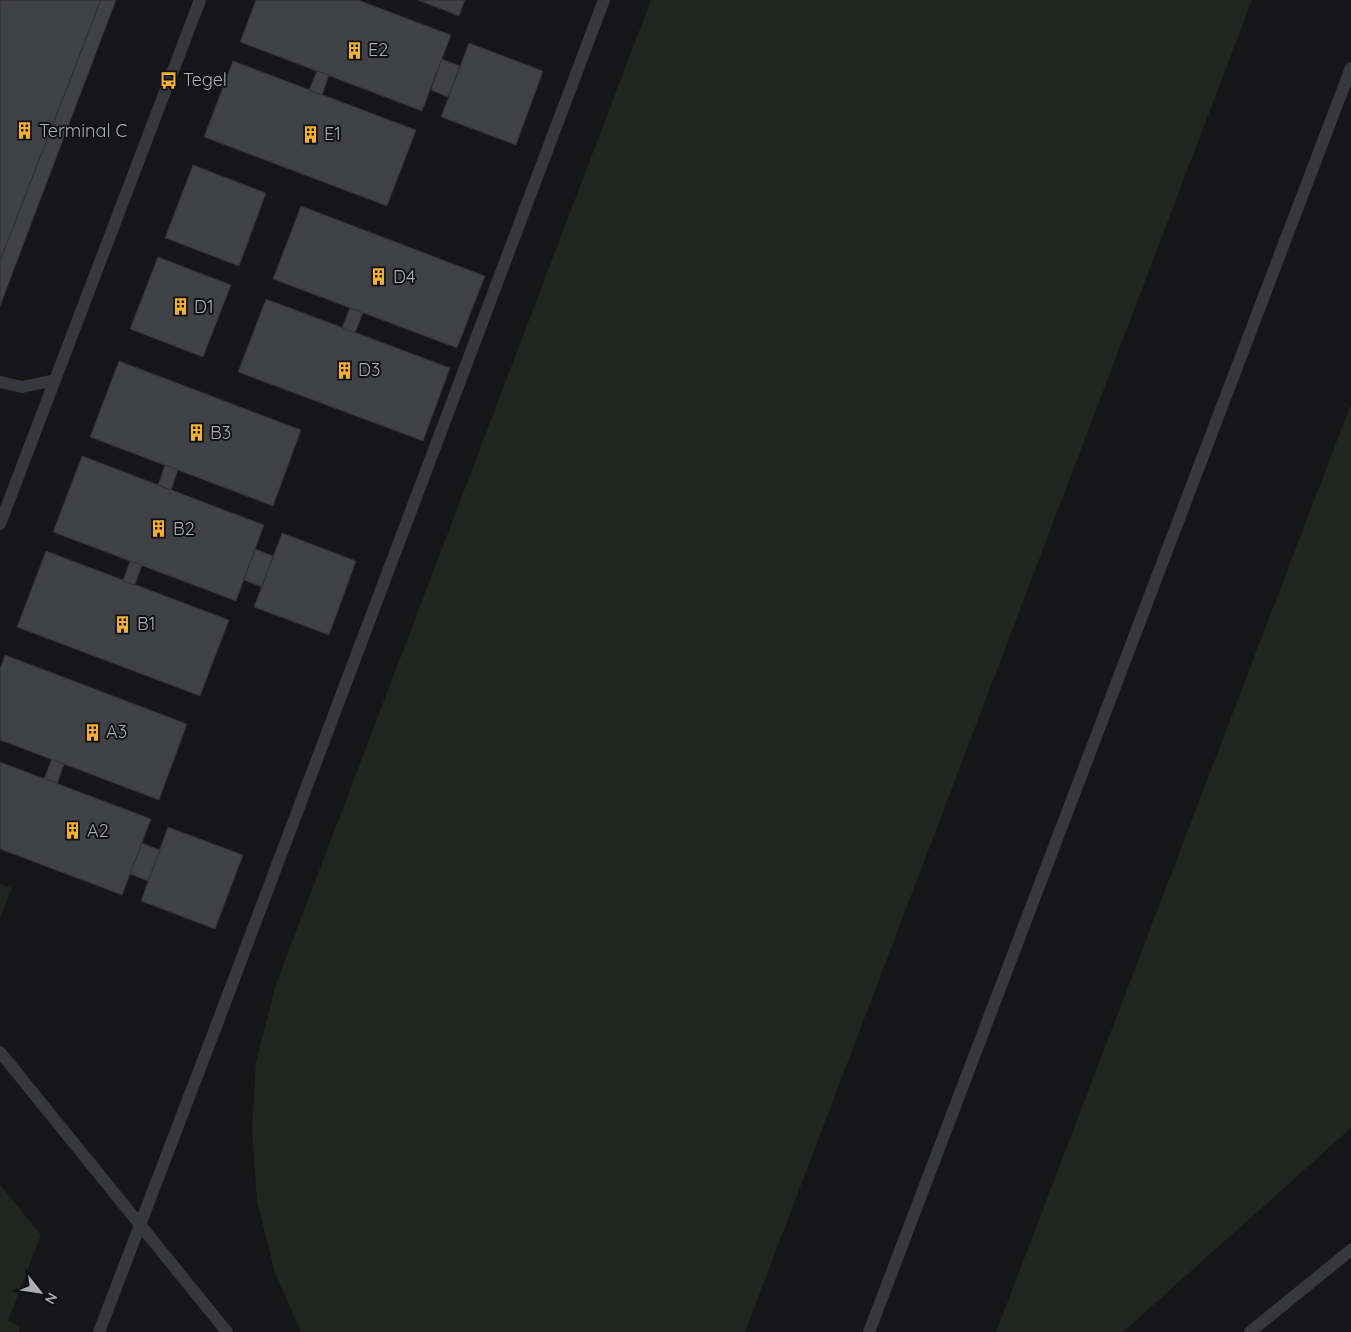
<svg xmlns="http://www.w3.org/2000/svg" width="1351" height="1332" viewBox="0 0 1351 1332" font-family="Quicksand,sans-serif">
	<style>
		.green { fill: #1e261f }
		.building { fill: #404145; stroke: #303034 }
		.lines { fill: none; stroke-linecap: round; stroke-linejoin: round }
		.lane { stroke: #37383d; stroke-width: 12 }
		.labels { text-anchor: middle; stroke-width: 4; stroke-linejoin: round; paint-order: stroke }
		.poi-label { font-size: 18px; fill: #a8adb8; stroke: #111113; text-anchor: start }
	</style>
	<rect width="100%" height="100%" fill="#161618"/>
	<g class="green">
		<polygon points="651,0 1252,0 745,1332 301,1332 275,1273 257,1201 252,1130 256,1062 276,984"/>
		<polygon points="1351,404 1351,1128 1123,1332 996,1332"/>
		<polygon points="0,884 12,888 0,918"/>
		<polygon points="0,1185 41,1235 8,1321 20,1326 19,1332 0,1332"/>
	</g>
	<g class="building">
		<polygon points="0,0 101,0 0,261"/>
		<polygon points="101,0 116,0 0,306 0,261"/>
		<polygon points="256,0 358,0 451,35 422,111 240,42"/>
		<polygon points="418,0 465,0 459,16"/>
		<polygon points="469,43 543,71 516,145 441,117"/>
		<polygon points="442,59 460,66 448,97 431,90"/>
		<polygon points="233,61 416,130 387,206 204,137"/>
		<polygon points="317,71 329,75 322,95 309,90"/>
		<polygon points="193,165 266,193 239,266 165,238"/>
		<polygon points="301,206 485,276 457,348 273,279"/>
		<polygon points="158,257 231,285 203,357 130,329"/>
		<polygon points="266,299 450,368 423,441 238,372"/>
		<polygon points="350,308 363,313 355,333 342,328"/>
		<polygon points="119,361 301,430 273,506 90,437"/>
		<polygon points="82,456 264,525 236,601 53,532"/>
		<polygon points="165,465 178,470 171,490 158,485"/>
		<polygon points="282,533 356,561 329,635 254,607"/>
		<polygon points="255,549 273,556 262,587 244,580"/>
		<polygon points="46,551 229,620 200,696 17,627"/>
		<polygon points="130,561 142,565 135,585 123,581"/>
		<polygon points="5,655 187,724 159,800 0,740 0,669"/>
		<polygon points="52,759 64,764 57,784 44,779"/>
		<polygon points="0,762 151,819 122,895 0,849"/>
		<polygon points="168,827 243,855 215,929 141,901"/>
		<polygon points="142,843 160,850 148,881 130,874"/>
	</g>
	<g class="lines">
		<g class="lane">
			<polyline points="0,382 22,387 55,380"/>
			<polyline points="0,524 200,0"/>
			<polyline points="0,1052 227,1332"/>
			<polyline points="99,1332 220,1016 604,0"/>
			<polyline points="869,1332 1351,68"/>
			<polyline points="1250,1332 1351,1250"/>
		</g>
	</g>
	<defs>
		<symbol id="building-bare" viewBox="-9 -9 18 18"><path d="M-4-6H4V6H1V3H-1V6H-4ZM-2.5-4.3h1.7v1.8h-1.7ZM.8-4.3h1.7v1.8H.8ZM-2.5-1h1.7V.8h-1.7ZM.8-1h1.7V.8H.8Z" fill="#f2b134" stroke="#111113" stroke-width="2.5" paint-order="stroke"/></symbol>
		<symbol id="bus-bare" viewBox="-9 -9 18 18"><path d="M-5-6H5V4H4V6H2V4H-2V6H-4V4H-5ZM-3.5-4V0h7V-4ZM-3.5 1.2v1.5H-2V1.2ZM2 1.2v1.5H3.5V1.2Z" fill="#f2b134" stroke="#111113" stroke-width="2.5" paint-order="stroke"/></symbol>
	</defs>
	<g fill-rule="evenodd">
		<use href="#building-bare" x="342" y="38" width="25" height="25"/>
		<use href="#bus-bare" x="156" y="68" width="25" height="25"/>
		<use href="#building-bare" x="12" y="118" width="25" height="25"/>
		<use href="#building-bare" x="298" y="122" width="25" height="25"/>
		<use href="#building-bare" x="366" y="264" width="25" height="25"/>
		<use href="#building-bare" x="168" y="294" width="25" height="25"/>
		<use href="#building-bare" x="332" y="358" width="25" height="25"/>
		<use href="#building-bare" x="184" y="420" width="25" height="25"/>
		<use href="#building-bare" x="146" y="516" width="25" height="25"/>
		<use href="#building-bare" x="110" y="612" width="25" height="25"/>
		<use href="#building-bare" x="80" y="720" width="25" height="25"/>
		<use href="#building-bare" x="60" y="818" width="25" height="25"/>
	</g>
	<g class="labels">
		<g class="poi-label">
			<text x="368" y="56">E2</text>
			<text x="183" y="86">Tegel</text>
			<text x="39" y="137">Terminal C</text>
			<text x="324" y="140">E1</text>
			<text x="393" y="283">D4</text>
			<text x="194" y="313">D1</text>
			<text x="358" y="376">D3</text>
			<text x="210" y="439">B3</text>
			<text x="173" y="535">B2</text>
			<text x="137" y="630">B1</text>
			<text x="106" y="738">A3</text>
			<text x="87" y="837">A2</text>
		</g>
	</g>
	<g transform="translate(40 1292) rotate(120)" stroke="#111113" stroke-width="4" paint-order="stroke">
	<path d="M0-4L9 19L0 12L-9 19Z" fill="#a8adb8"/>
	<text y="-8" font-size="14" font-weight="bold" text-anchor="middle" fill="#a8adb8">N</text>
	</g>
</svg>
